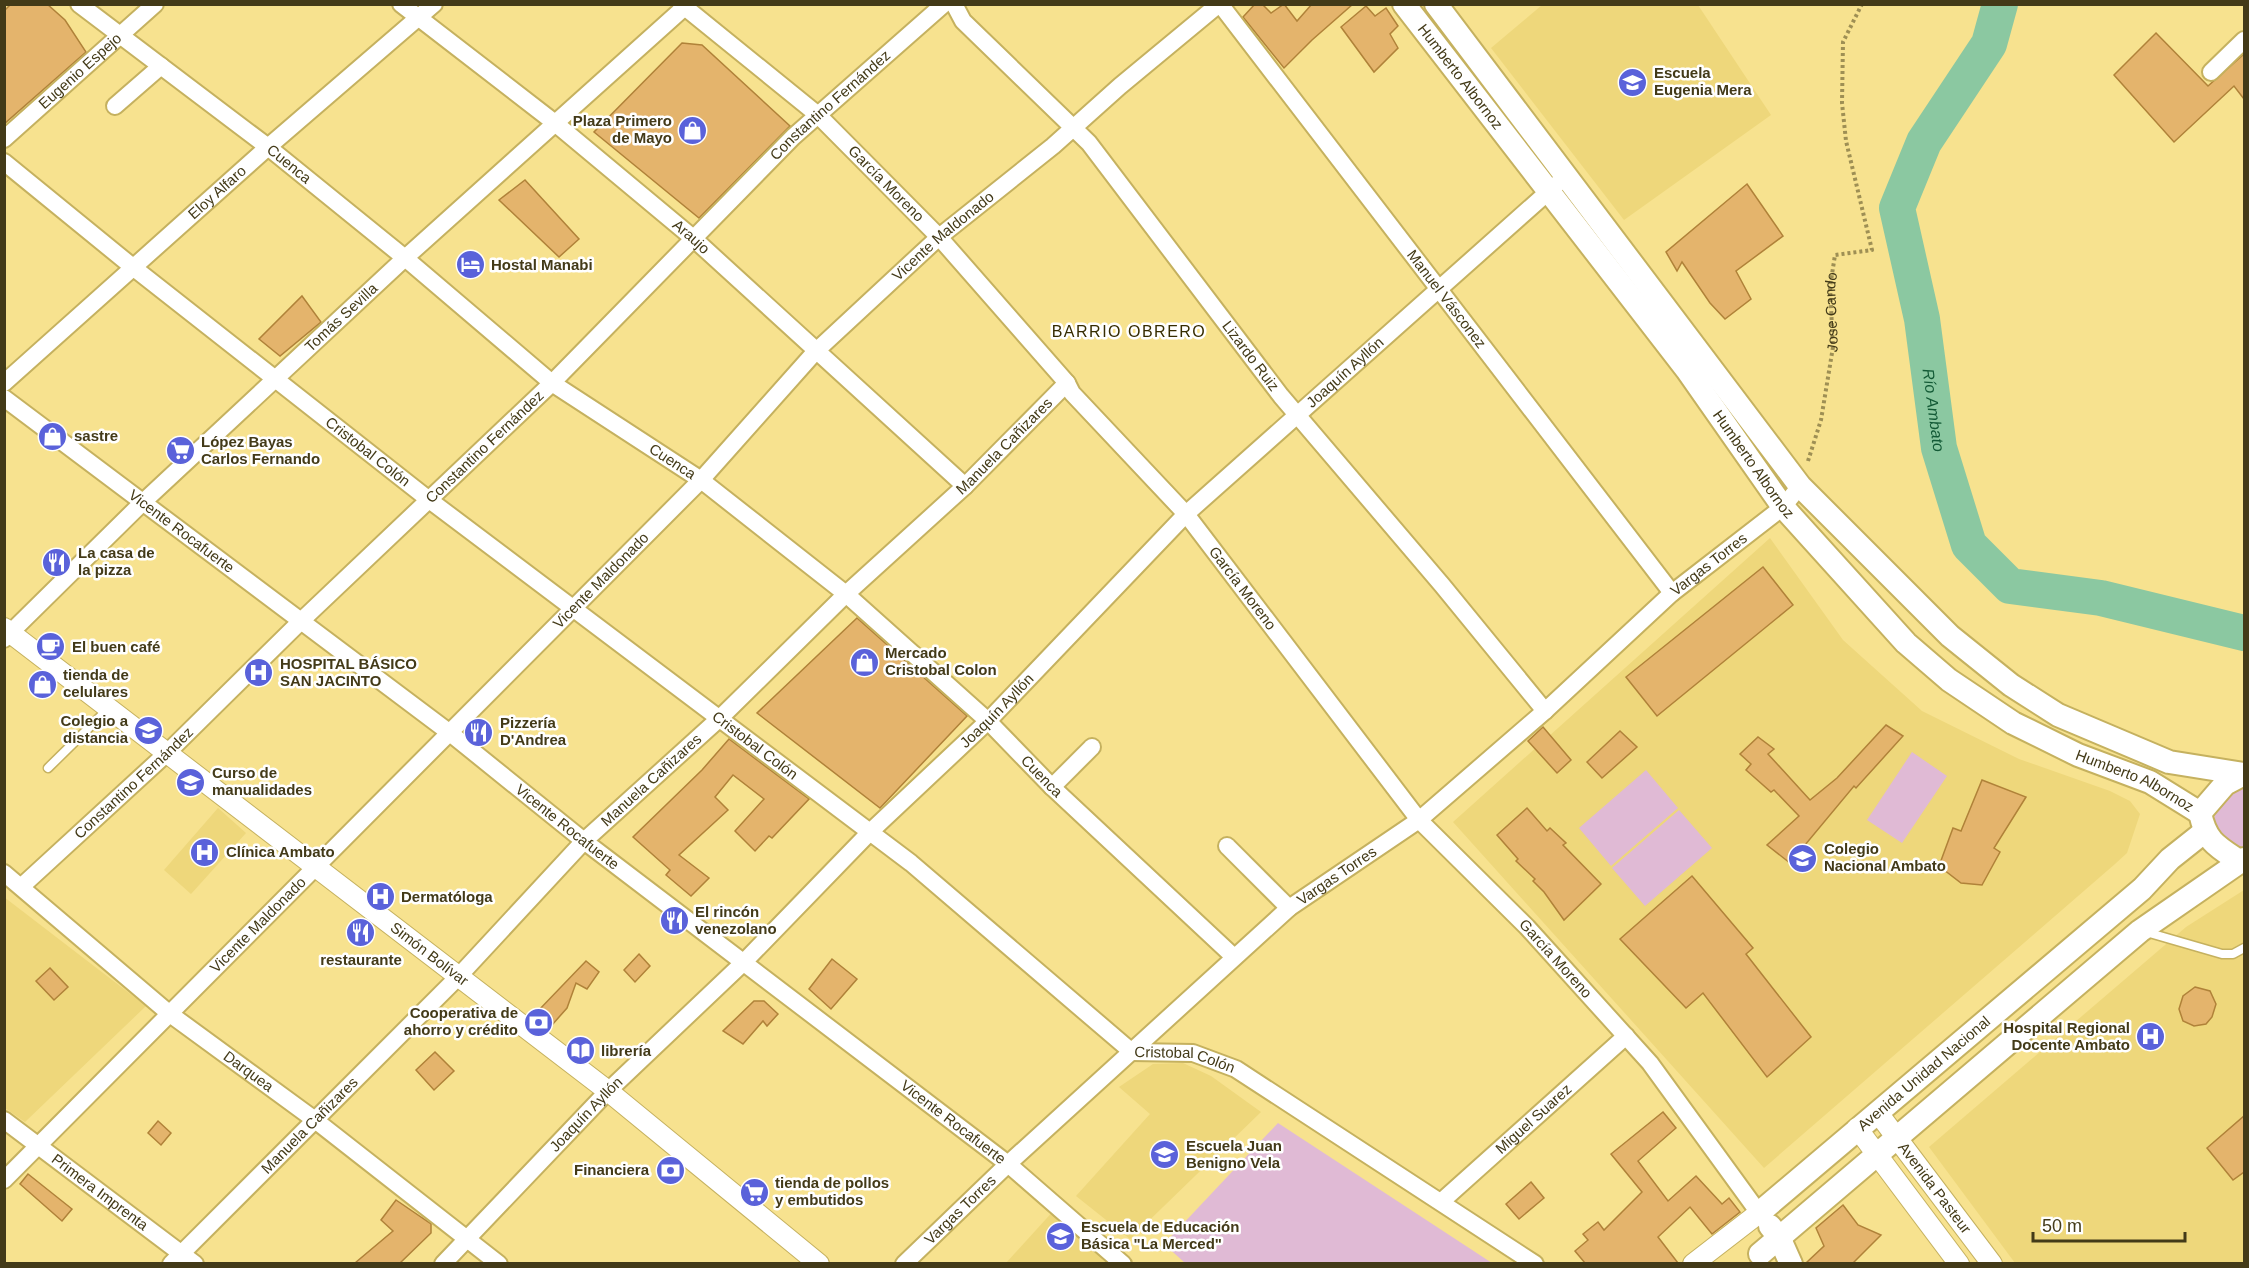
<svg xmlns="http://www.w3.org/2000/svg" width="2249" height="1268" viewBox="0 0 2249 1268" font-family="Helvetica,sans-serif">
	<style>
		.built { fill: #eed77b }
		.green { fill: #e0bad5 }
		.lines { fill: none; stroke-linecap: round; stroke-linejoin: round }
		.river { stroke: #8bc8a1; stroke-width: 36 }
		.building { fill: #e4b46c; stroke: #b08239; stroke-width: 1.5 }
		.service-casing { stroke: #c5b15f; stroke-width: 11 }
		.minor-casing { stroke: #c5b15f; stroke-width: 20 }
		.tertiary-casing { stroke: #c5b15f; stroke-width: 22 }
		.secondary-casing { stroke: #c5b15f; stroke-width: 26 }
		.path { stroke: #9e8f54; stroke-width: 4; stroke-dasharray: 3 3; stroke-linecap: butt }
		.service { stroke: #fff; stroke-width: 8 }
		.minor { stroke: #fff; stroke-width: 16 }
		.tertiary { stroke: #fff; stroke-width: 20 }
		.secondary { stroke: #fff; stroke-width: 22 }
		.labels { text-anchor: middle; stroke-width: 5; stroke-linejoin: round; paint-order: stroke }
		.street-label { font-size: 15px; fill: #433a18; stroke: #fff }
		.poi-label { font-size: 15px; font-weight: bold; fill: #433a18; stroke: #fff; text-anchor: start }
		.neighbourhood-label { font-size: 16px; letter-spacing: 1.5px; fill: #362c00; stroke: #fff }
		.water-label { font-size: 16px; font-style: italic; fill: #135a36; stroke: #fff }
	</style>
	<rect width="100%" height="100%" fill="#f7e28f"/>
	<g class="built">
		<polygon points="1542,5 1698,5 1771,115 1624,220 1491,48"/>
		<polygon points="1770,538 1843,640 1922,711 2019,759 2110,791 2130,801 2140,814 2127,853 2115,864 1764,1168 1453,822"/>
		<polygon points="218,808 246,833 191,894 164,870"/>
		<polygon points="2244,890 2244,1263 2015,1263 1929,1147 2186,927"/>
		<polygon points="4,897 146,1006 25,1122 5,1108"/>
		<polygon points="1183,1063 1211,1076 1261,1112 1130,1239 1076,1196 1150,1114 1119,1087 1153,1064"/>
		<polygon points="1056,1208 1123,1264 1005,1264"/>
	</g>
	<g class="green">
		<polygon points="1912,752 1947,776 1902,843 1867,820"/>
		<polygon points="1646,770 1678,808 1611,866 1579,828"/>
		<path d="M2244 780V852C2222 844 2211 828 2215 804Z"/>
		<polygon points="1679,810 1712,848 1645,906 1612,868"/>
		<polygon points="1278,1123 1492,1263 1185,1263 1164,1244"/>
	</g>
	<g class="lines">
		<path class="river" id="s1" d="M2000 4 1989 44 1924 142 1897 208 1922 319 1939 448 1969 545 2010 586 2101 598 2244 633"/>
	</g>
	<g class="building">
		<polygon points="11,4 47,4 65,20 86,52 4,124 4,11"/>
		<polygon points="1255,4 1262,4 1271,13 1284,4 1297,21 1312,4 1353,4 1312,40 1284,68 1243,17"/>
		<polygon points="1366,6 1375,16 1386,8 1398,26 1390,34 1398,48 1374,72 1341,27"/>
		<polygon points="2156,33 2208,86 2244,54 2244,99 2234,86 2174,142 2114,75"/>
		<polygon points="682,43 702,45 790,126 699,218 594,132"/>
		<polygon points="525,180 579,239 559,257 499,200"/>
		<polygon points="1747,184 1783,236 1736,271 1751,299 1725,319 1710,303 1682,262 1677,271 1666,252"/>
		<polygon points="302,296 321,322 280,356 259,339"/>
		<polygon points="1763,567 1793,605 1657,716 1626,677"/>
		<polygon points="857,618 967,716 880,808 757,713"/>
		<polygon points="1886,725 1903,736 1856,788 1854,786 1790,863 1767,845 1799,816 1774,790 1771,792 1746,770 1751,764 1740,754 1758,737 1774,749 1768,754 1810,800 1837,778"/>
		<polygon points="1543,727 1571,760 1557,773 1528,741"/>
		<polygon points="1620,731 1637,747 1602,778 1587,762"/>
		<polygon points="729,739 809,799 772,838 769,836 755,851 735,831 764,799 733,775 715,797 728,810 679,855 709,878 691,896 666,875 670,870 633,837 702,770"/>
		<polygon points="1982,780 2026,797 1994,848 2000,852 1982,885 1961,883 1939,866 1953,828 1961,831"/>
		<polygon points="1527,808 1547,831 1550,828 1566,843 1563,845 1601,884 1564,920 1544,892 1533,881 1535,879 1516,861 1518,859 1497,835"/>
		<polygon points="1692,876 1753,948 1746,954 1811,1037 1767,1077 1703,993 1686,1008 1620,939"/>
		<polygon points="639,954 650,966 635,982 624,970"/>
		<polygon points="832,959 857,979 831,1009 809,989"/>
		<polygon points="586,961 599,972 587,989 576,983 567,1008 552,1025 535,1014"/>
		<polygon points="50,968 68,987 54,1000 36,981"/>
		<polygon points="2195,987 2210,991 2216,1004 2212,1017 2206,1024 2194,1026 2183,1021 2179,1009 2183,996"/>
		<polygon points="754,1001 764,1001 778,1014 767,1026 763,1021 743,1044 723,1031"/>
		<polygon points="435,1052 454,1071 434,1090 416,1070"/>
		<polygon points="1663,1112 1676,1128 1638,1161 1668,1201 1696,1176 1722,1204 1729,1198 1740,1212 1712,1234 1690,1207 1658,1237 1678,1263 1585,1263 1575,1251 1588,1240 1583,1234 1598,1222 1604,1230 1642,1192 1611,1154"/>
		<polygon points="2244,1116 2244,1172 2233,1180 2207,1148"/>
		<polygon points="158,1121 171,1133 161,1145 148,1133"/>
		<polygon points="28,1174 72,1209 62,1221 20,1184"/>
		<polygon points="1531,1182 1544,1198 1519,1219 1506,1204"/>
		<polygon points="396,1200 431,1224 431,1233 400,1263 355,1263 393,1231 381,1220"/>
		<polygon points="1843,1205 1858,1225 1881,1235 1853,1263 1806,1263 1824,1246 1816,1228"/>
	</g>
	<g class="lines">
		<defs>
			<g id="service">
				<polyline points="48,768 108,709"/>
				<polyline points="2146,932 2222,954 2233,954 2244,948"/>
			</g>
			<g id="minor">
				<path id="s3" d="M79 4 268 147 405 258 552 383 701 480 846 594 988 721 1052 787 1234 957"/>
				<path id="s4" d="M401 4 555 123 693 238 965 486"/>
				<path id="s5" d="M681 4 818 115 939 237 1067 383 1072 393 1186 514 1419 820 1527 927 1650 1063 1759 1213"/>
				<path id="s6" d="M954 4 963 21 1089 143 1281 396 1442 585 1545 711"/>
				<path id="s7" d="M1220 4 1672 593"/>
				<polyline points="2211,72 2244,40"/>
				<polyline points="115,106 161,66"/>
				<path id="s8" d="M4 139 155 4"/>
				<path id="s9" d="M4 162 134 268 428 499 911 863 1132 1052 1193 1053 1236 1069 1535 1264"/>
				<path id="s10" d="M4 383 268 147 434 4"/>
				<path id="s11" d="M4 398 450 733 584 841 1008 1164 1123 1264"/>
				<path id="s12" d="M4 639 141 504 405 258 688 4"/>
				<polyline points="1052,787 1092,747"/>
				<polyline points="1227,846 1289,908"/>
				<path id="s13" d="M4 873 170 1014 315 1120 499 1264"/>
				<path id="s14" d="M22 886 167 753 301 621 552 383 793 137 944 4"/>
				<path id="s15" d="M4 1120 195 1264"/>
				<path id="s16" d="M4 1180 701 480 815 352 939 237 1053 146 1120 86 1219 4"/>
				<path id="s17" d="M1442 1201 1626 1036"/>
				<path id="s18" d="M171 1264 458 977 584 841 721 717 846 594 965 486 1067 383"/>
				<path id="s19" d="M443 1264 608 1091 744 962 870 832 988 721 1186 514 1557 184"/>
				<path id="s20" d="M904 1264 1008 1164 1289 908 1419 820 1545 711 1672 593 1783 507 1800 486"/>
			</g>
			<g id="tertiary">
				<path id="s21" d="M4 628 608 1091 819 1264"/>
				<path id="s22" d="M1878 1113 1992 1264"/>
				<polyline points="1857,1128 1959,1264"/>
				<polyline points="1693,1264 1759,1213"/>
			</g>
			<g id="secondary">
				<path id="s23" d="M1404 4 1687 370 1783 507 1906 643 1949 680 2013 723 2078 755 2150 782 2200 813"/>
				<polyline points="1436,4 1800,486 1950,636 2011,685 2058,715 2169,762 2244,774"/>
				<path d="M2239 861C2216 846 2206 841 2200 813L2225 784 2244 774"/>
				<path id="s24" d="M1759 1213 2142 889 2170 859 2204 832"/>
				<polyline points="1770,1226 1779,1237 1791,1264"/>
				<polyline points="1760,1254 2140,931 2244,859"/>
			</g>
		</defs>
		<use href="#service" class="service-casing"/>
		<use href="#minor" class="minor-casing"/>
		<use href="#tertiary" class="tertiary-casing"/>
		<use href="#secondary" class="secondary-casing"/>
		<path class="path" id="s2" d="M1808 461 1821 420 1833 347 1830 287 1835 255 1872 250 1846 141 1842 103 1843 42 1862 4"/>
		<use href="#service" class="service"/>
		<use href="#minor" class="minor"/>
		<use href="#tertiary" class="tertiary"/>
		<use href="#secondary" class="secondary"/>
	</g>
	<defs>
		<symbol id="school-disc" viewBox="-11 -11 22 22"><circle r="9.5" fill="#5a62da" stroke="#fff"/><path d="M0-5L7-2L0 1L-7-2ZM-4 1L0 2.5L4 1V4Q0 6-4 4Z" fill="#fff"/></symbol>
		<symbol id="shop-disc" viewBox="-11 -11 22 22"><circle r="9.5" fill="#5a62da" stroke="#fff"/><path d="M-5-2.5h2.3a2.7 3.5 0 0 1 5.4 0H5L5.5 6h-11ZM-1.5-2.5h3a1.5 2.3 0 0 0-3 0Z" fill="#fff"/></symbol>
		<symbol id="hotel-disc" viewBox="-11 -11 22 22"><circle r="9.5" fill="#5a62da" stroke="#fff"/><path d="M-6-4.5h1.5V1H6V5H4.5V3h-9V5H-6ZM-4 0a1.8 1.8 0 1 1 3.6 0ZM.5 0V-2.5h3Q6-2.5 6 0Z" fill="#fff"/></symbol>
		<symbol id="supermarket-disc" viewBox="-11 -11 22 22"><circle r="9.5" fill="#5a62da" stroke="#fff"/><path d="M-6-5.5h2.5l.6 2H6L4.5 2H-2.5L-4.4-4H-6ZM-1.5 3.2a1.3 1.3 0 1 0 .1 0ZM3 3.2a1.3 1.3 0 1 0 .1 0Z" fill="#fff"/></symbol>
		<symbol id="restaurant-disc" viewBox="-11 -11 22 22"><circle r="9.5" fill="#5a62da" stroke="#fff"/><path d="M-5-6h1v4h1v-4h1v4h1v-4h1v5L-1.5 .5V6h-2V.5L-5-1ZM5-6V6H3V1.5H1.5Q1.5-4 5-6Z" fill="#fff"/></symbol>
		<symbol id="cafe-disc" viewBox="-11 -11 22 22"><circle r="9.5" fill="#5a62da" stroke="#fff"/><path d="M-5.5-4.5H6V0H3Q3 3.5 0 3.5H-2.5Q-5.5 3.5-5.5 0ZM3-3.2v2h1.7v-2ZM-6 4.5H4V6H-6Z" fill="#fff"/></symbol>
		<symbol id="hospital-disc" viewBox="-11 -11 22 22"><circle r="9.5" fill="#5a62da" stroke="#fff"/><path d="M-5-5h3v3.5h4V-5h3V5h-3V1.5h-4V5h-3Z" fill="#fff"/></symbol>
		<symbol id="bank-disc" viewBox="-11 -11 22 22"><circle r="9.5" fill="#5a62da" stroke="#fff"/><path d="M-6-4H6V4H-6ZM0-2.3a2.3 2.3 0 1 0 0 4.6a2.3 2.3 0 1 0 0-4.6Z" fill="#fff"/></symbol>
		<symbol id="library-disc" viewBox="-11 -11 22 22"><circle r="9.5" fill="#5a62da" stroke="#fff"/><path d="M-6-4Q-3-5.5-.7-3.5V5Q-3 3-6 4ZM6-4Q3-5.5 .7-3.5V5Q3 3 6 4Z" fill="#fff"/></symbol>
	</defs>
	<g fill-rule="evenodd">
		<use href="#school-disc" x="1616" y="66" width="33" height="33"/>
		<use href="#shop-disc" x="676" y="114" width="33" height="33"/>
		<use href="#hotel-disc" x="454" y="248" width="33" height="33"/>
		<use href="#shop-disc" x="36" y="420" width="33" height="33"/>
		<use href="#supermarket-disc" x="164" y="434" width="33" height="33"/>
		<use href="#restaurant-disc" x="40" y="546" width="33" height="33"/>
		<use href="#cafe-disc" x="34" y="630" width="33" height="33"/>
		<use href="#shop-disc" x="848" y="646" width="33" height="33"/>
		<use href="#hospital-disc" x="242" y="656" width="33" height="33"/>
		<use href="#shop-disc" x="26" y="668" width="33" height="33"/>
		<use href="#school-disc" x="132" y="714" width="33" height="33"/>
		<use href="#restaurant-disc" x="462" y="716" width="33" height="33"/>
		<use href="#school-disc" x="174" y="766" width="33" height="33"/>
		<use href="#hospital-disc" x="188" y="836" width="33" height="33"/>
		<use href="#school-disc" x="1786" y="842" width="33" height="33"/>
		<use href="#hospital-disc" x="364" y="880" width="33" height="33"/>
		<use href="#restaurant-disc" x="658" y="904" width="33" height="33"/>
		<use href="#restaurant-disc" x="344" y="916" width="33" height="33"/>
		<use href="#bank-disc" x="522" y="1006" width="33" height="33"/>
		<use href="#hospital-disc" x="2134" y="1020" width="33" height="33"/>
		<use href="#library-disc" x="564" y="1034" width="33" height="33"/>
		<use href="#school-disc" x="1148" y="1138" width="33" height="33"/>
		<use href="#bank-disc" x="654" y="1154" width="33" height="33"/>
		<use href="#supermarket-disc" x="738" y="1176" width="33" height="33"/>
		<use href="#school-disc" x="1044" y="1220" width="33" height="33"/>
	</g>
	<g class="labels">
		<g class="street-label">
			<text dy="5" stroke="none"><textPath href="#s8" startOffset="102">Eugenio Espejo</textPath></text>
			<text dy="5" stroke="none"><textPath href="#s23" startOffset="92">Humberto Albornoz</textPath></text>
			<text dy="5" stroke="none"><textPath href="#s14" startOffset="1124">Constantino Fernández</textPath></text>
			<text dy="5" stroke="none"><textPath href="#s3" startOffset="264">Cuenca</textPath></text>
			<text dy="5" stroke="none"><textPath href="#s5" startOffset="273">García Moreno</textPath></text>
			<text dy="5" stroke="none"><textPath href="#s10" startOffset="286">Eloy Alfaro</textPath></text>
			<text dy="5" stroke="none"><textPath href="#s16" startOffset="1332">Vicente Maldonado</textPath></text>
			<text dy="5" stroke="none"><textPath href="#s4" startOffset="372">Araujo</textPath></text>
			<text dy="5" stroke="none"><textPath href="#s7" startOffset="372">Manuel Vásconez</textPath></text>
			<text dy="5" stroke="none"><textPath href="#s2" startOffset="152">Jose Cando</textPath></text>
			<text dy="5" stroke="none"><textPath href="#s12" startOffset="466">Tomás Sevilla</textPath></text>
			<text dy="5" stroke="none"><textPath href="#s6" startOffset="462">Lizardo Ruiz</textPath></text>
			<text dy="5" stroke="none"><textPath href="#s19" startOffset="1269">Joaquín Ayllón</textPath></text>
			<text dy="5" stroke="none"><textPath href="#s18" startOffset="1168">Manuela Cañizares</textPath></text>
			<text dy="5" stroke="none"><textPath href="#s14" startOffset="638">Constantino Fernández</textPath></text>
			<text dy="5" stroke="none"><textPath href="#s9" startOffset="465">Cristobal Colón</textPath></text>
			<text dy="5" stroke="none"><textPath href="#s3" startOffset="750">Cuenca</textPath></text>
			<text dy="5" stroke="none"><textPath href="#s23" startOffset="578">Humberto Albornoz</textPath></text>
			<text dy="5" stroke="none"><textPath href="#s11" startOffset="222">Vicente Rocafuerte</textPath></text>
			<text dy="5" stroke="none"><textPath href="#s20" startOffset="1068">Vargas Torres</textPath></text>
			<text dy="5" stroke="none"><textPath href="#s16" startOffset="846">Vicente Maldonado</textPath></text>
			<text dy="5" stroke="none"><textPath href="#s5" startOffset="813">García Moreno</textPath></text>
			<text dy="5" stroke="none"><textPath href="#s19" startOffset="783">Joaquín Ayllón</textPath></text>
			<text dy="5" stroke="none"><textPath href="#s9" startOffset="951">Cristobal Colón</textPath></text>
			<text dy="5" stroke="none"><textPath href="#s3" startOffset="1236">Cuenca</textPath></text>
			<text dy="5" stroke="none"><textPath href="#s18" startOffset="682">Manuela Cañizares</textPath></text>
			<text dy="5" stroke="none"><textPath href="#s23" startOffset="1082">Humberto Albornoz</textPath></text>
			<text dy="5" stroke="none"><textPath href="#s14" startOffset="152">Constantino Fernández</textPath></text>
			<text dy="5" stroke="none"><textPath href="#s11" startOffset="708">Vicente Rocafuerte</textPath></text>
			<text dy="5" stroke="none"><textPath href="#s20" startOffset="582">Vargas Torres</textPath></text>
			<text dy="5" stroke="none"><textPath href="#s16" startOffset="360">Vicente Maldonado</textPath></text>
			<text dy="5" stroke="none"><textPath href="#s21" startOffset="536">Simón Bolívar</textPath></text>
			<text dy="5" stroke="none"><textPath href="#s5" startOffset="1299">García Moreno</textPath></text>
			<text dy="5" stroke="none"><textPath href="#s9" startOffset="1491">Cristobal Colón</textPath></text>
			<text dy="5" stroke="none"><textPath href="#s13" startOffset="315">Darquea</textPath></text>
			<text dy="5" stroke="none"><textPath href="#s24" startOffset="216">Avenida Unidad Nacional</textPath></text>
			<text dy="5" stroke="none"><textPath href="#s19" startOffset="207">Joaquín Ayllón</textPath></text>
			<text dy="5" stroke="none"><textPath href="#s17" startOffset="123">Miguel Suarez</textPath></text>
			<text dy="5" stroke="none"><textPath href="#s11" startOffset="1194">Vicente Rocafuerte</textPath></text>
			<text dy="5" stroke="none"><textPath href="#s18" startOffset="196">Manuela Cañizares</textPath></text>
			<text dy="5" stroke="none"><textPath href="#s22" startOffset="94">Avenida Pasteur</textPath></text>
			<text dy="5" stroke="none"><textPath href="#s15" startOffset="120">Primera Imprenta</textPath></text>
			<text dy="5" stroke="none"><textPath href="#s20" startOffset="78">Vargas Torres</textPath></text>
		</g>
		<g class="poi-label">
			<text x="1654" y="78">Escuela<tspan x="1654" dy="17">Eugenia Mera</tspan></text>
			<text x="672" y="126" text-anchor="end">Plaza Primero<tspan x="672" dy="17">de Mayo</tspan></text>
			<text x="491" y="270">Hostal Manabi</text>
			<text x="74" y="441">sastre</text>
			<text x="201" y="447">López Bayas<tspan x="201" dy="17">Carlos Fernando</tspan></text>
			<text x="78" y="558">La casa de<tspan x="78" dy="17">la pizza</tspan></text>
			<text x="72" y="652">El buen café</text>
			<text x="885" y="658">Mercado<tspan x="885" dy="17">Cristobal Colon</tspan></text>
			<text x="280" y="669">HOSPITAL BÁSICO<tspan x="280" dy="17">SAN JACINTO</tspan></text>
			<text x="63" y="680">tienda de<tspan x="63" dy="17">celulares</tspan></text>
			<text x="128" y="726" text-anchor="end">Colegio a<tspan x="128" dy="17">distancia</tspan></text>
			<text x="500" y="728">Pizzería<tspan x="500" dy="17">D'Andrea</tspan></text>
			<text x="212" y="778">Curso de<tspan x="212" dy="17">manualidades</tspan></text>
			<text x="1824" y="854">Colegio<tspan x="1824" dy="17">Nacional Ambato</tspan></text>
			<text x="226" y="857">Clínica Ambato</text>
			<text x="401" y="902">Dermatóloga</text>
			<text x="695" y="917">El rincón<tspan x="695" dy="17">venezolano</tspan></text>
			<text x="361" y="965" text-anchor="middle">restaurante</text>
			<text x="518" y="1018" text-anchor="end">Cooperativa de<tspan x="518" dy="17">ahorro y crédito</tspan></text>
			<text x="2130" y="1033" text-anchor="end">Hospital Regional<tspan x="2130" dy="17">Docente Ambato</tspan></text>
			<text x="601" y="1056">librería</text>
			<text x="1186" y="1151">Escuela Juan<tspan x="1186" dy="17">Benigno Vela</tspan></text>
			<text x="649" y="1175" text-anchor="end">Financiera</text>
			<text x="775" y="1188">tienda de pollos<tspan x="775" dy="17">y embutidos</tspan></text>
			<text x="1081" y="1232">Escuela de Educación<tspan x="1081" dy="17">Básica "La Merced"</tspan></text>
		</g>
		<g class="neighbourhood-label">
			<text x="1129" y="337">BARRIO OBRERO</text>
		</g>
		<g class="water-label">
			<text dy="6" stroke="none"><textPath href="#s1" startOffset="436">Río Ambato</textPath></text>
		</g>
	</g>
	<rect width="2249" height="1268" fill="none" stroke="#433a18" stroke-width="12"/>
	<path d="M2033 1232v9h152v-9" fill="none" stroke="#433a18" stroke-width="3"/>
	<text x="2042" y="1232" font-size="18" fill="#433a18" stroke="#ffffff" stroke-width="4.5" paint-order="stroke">50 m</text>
</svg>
